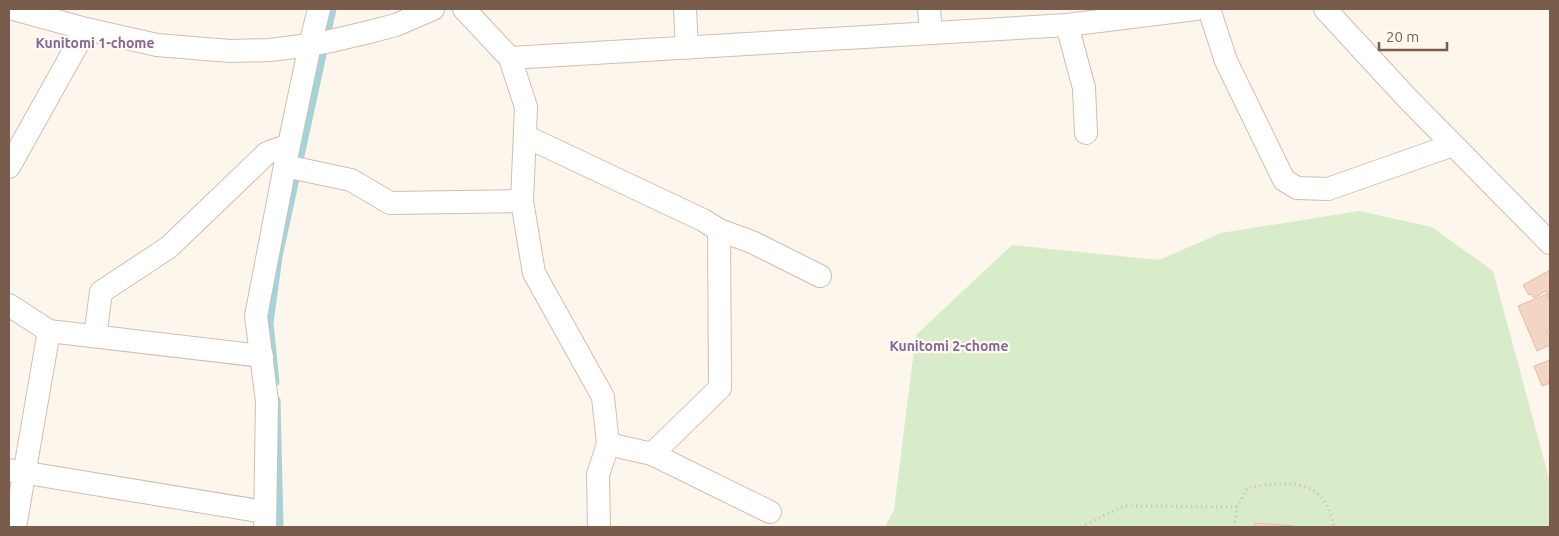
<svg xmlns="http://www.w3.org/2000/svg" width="1559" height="536" viewBox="0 0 1559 536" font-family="Ubuntu,sans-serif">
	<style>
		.green { fill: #d8ecc9 }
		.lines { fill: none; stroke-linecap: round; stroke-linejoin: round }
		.stream { stroke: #a5d3da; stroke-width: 7 }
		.building { fill: #f3d5c3; stroke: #e6bba3 }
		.street-casing { stroke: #d1beb0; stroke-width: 24 }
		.path { stroke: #d9b8a5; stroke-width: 3; stroke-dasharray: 1 4; stroke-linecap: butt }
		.street { stroke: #fff; stroke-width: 22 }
		.labels { text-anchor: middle; stroke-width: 4.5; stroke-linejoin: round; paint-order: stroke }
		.neighbourhood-label { font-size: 14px; font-weight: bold; fill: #846695; stroke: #fffaf3 }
	</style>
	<rect width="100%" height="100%" fill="#fdf6ec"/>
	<polygon class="green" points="1359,211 1432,227 1493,271 1550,482 1550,527 885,527 894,510 916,335 1012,245 1159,260 1221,233"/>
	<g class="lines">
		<g class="stream">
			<polyline points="276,382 270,323 279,257 333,9"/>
			<polyline points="277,400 280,527"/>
		</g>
	</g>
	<g class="building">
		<polygon points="1550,270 1550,298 1546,291 1534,298 1531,294 1529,295 1523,285"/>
		<polygon points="1547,294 1550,302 1550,329 1547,331 1550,340 1550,345 1537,351 1518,306"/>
		<polygon points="1550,360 1550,383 1542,386 1534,366"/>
		<polygon points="1255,523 1294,526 1294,527 1254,527"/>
	</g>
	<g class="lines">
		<defs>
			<g id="street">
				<polyline points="13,9 86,29 157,45 230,51 270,50 310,45 331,41 365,33 396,25 433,9"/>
				<polyline points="464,9 510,58 526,107 522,201 534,273 603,397 608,444 598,475 599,527"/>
				<polyline points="685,9 687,48"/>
				<polyline points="929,9 931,33"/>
				<polyline points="1209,9 1226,61 1284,180 1297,188 1328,189 1453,145"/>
				<polyline points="1325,9 1407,98 1550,243"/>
				<polyline points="1067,25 1084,88 1086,133"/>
				<polyline points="510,58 1067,25 1196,9"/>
				<polyline points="525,136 703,220 719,230 720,388 652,454"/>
				<polyline points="285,166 351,180 390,203 522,201"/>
				<polyline points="9,167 86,29"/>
				<polyline points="719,230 752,242 820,276"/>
				<polyline points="9,305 49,331 262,356"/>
				<polyline points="95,336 101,292 169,247 267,153 289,145"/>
				<polyline points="608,444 652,454 770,512"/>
				<polyline points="9,470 265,512"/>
				<polyline points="15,527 49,331"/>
				<polyline points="265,527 267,401 256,316 289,145 310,45 319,9"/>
			</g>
		</defs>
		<use href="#street" class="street-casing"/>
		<g class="path">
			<polyline points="1081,527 1124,506 1237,507"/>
			<path d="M1234 527 1237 507 1248 487C1276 484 1310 476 1327 505 1330 511 1332 520 1334 527"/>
		</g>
		<use href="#street" class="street"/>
	</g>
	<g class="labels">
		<g class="neighbourhood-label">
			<text x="95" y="48">Kunitomi 1-chome</text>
			<text x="949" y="351">Kunitomi 2-chome</text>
		</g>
	</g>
	<rect width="1559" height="536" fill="none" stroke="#7a5c4d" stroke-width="20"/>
	<path d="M1379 42v8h68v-8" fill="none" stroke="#7a5c4d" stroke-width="2.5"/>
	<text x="1386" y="42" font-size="15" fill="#7a5c4d" stroke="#fffaf3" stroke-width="4" paint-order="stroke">20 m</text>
</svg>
